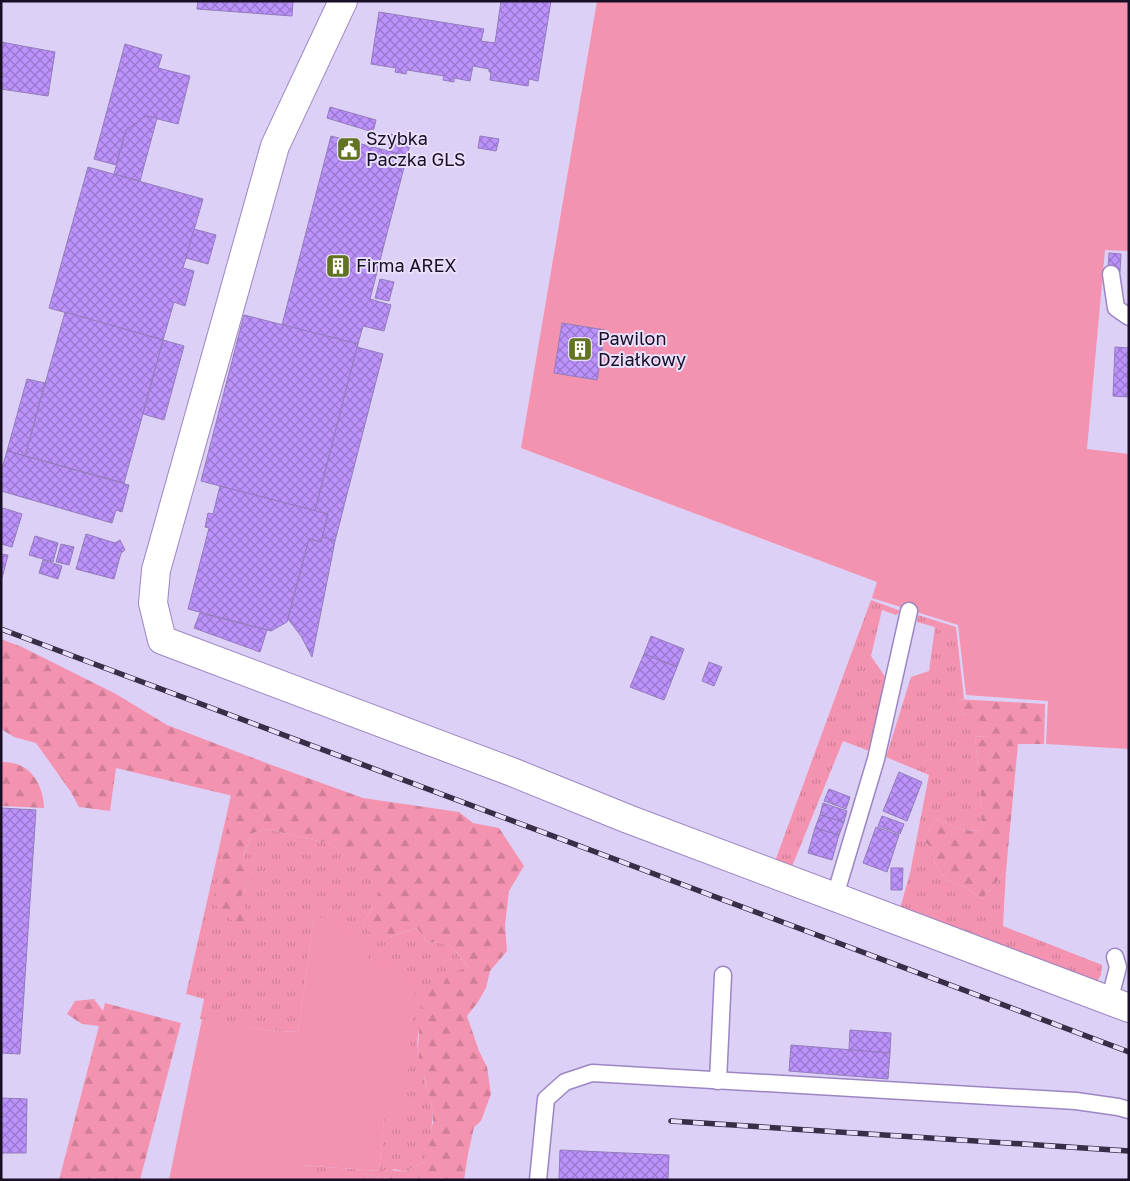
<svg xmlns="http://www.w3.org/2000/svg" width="1130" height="1181" viewBox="0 0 1130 1181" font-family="'Golos Text',sans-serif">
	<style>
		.grass { fill: url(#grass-tufts) }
		.forest { fill: url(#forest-firs) }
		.garden { fill: #f493b0 }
		.building { fill: url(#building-cross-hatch); stroke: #937cba }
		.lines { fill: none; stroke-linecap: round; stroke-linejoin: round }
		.service-casing { stroke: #9c85c3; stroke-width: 19 }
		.minor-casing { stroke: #9c85c3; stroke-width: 30 }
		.service { stroke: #fff; stroke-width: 16 }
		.minor { stroke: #fff; stroke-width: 28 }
		.rail-casing { stroke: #382e48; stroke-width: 5.5 }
		.rail { stroke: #e8dffa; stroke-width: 4; stroke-dasharray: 11; stroke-linecap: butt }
		.labels { text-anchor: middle; stroke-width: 4; stroke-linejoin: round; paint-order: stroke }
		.poi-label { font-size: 18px; fill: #180f26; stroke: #e8dffa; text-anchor: start }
	</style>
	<defs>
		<pattern id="grass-tufts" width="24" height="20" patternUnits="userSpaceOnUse" patternTransform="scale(1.25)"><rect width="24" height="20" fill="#f493b0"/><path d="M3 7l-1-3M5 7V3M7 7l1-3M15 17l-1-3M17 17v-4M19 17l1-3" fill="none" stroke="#d07e97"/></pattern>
		<pattern id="forest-firs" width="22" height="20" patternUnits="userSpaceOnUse" patternTransform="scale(1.25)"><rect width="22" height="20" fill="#f493b0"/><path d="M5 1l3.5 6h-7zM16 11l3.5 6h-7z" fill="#d07e97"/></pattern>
		<pattern id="building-cross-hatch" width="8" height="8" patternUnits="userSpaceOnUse" patternTransform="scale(1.25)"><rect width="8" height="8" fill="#bc92fc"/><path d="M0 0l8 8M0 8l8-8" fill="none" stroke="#9876cc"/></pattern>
	</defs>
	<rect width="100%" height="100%" fill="#ddd0f7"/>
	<g class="grass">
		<polygon points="871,600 901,611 896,615 882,610 871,656 886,678 869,751 843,741 791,869 774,864"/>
		<path d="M918 615 956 627 964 699H956L962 714 975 717 988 724V736L975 737 980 788 982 830C966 833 951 826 936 819L923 840 931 848 935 865 947 880 965 887 982 899 1006 871 1003 926 1102 965 1101 975 1096 983 899 912 910 873 929 775 886 757 911 677 929 671 935 627 917 622Z"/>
		<path d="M231 795 233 796 240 898 254 877 243 857 253 833 267 829 331 844 382 889 371 910 363 922 386 938 417 928 428 943C449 940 458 952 468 968 456 983 444 998 432 1013 428 1018 422 1023 420 1028 411 1050 429 1085 432 1108 434 1125 428 1143 426 1161L405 1172 394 1169 378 1177 369 1174 364 1175V1180H300V1165L379 1171 384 1118 404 1119 368 961 348 940 314 917 298 1032 264 1030 200 1019 204 999 186 994Z"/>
	</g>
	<g class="forest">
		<path d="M1 639 22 647 116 694 167 725 269 764 363 798 459 812 473 823 499 828 524 866 509 891 505 925 507 951 490 971 486 988 478 1002 467 1016 479 1051 487 1067 491 1094 481 1121 474 1127 468 1154 464 1180H364V1175L369 1174 378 1177 385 1169 405 1172 426 1161 428 1140 433 1123 432 1107 425 1079 420 1067 418 1047 421 1002 431 985 442 986 449 973 468 968C459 952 448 940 428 943L417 928 386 938 375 939 363 922 371 910 381 889 331 844 267 829 253 833 243 856 254 877 240 898 251 920 235 923 213 903 233 796 116 768 110 811 79 807 71 792 36 743 14 737 1 729Z"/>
		<path d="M956 699 1045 704 1044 744H1018L1006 871 982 899 965 887 947 880 935 865 931 848 923 840 936 819C951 826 966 833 982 830L980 788 970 776 978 768 975 737 988 736V724C977 718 964 716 954 709Z"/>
		<path d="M1 762C30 761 43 783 44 808L1 806Z"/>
		<polygon points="94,999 103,1011 105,1003 181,1023 140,1180 59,1180 99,1026 82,1024 67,1014 75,1001"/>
	</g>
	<g class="garden">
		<polygon points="597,1 1129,1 1129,251 1105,250 1087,449 1129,454 1129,749 1046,744 1048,701 966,695 958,625 872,598 877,582 521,448"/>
		<polygon points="314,916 352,925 348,940 371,944 368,961 416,973 404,1120 384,1119 379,1171 301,1165 300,1180 169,1180 202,1019 264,1030 298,1032"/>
	</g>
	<g class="building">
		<polygon points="198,1 293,1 292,16 197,9"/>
		<polygon points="501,1 551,1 538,81 529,79 528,86 490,80 491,72 489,72 489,69 473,66 470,81 454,78 454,82 443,80 444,76 407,70 406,74 395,72 396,68 371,64 379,12 484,29 481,41 495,43"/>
		<polygon points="1,42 55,52 48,96 1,89"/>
		<polygon points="125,44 162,55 158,68 190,76 178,124 146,116 126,130 116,165 94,159"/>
		<polygon points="330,107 376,120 373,132 327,118"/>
		<polygon points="146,116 157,118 140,181 114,174 126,130"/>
		<polygon points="391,134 411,140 407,156 387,151"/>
		<polygon points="331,136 407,156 370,299 391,305 384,331 363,326 358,344 282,325"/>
		<polygon points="480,136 499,139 496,151 478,148"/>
		<polygon points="88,167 203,199 183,268 194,271 185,306 174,302 163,340 49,308"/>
		<polygon points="194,229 216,235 208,264 186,258"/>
		<polygon points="1109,253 1121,254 1120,272 1108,271"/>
		<polygon points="380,279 394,282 389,301 375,298"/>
		<polygon points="65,312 163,340 124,483 25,456"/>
		<polygon points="244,315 358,344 315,511 201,481"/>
		<polygon points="562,323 605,330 597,380 554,373"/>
		<polygon points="163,340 184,346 164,420 143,414"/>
		<polygon points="357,347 383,354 335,541 322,537 328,514 315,511"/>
		<polygon points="1115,347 1129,348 1129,397 1113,396"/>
		<polygon points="27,379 45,383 25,456 7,451"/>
		<polygon points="7,451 129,485 122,512 116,510 112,523 1,491 1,472"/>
		<polygon points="220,486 328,514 321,542 309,539 287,622 271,631 188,609 209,528 205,527 208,513 213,514"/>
		<polygon points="3,508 22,514 12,547 1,544 1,513"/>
		<polygon points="86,534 115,543 120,540 125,550 121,553 114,579 76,569"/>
		<polygon points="35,536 58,543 53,562 29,555"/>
		<polygon points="322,537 335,541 312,657 301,636 288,619 309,539 321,542"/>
		<polygon points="61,544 74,547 69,565 56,562"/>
		<polygon points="1,554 8,555 2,578 1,578"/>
		<polygon points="43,560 62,566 58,579 39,573"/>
		<polygon points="200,613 267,630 260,652 194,628"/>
		<polygon points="651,636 684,649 677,667 644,654"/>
		<polygon points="644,654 677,667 664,700 630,687"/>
		<polygon points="709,662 722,667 714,686 702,681"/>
		<polygon points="899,772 922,782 907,821 883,811"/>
		<polygon points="829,789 850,797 846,809 824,801"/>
		<polygon points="823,803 847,811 844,822 820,815"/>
		<polygon points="1,808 36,810 20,1054 1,1053"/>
		<polygon points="820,815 844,822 839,835 815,828"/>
		<polygon points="882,816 904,824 900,834 878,826"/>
		<polygon points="876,827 899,835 887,872 863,863"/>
		<polygon points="815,828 839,835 832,860 808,853"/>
		<polygon points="891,868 903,868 902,890 891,890"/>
		<polygon points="850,1030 891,1033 890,1053 849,1050"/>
		<polygon points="791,1045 890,1053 888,1079 789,1071"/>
		<polygon points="1,1098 27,1099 26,1153 1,1153"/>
		<polygon points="560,1150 669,1155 668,1180 559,1180"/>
	</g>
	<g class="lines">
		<defs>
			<g id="service">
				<polyline points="1111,274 1116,308 1129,317"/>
				<polyline points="835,896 876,759 909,611"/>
				<polyline points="1109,1002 1118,967 1115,957"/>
				<polyline points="718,1081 723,975"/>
				<polyline points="538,1180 546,1099 565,1082 592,1073 1076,1101 1118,1107 1129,1110"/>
			</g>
			<polyline id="minor" points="343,1 275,146 156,570 153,603 162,640 512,772 628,819 1129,1008"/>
		</defs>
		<use href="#service" class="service-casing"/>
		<use href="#minor" class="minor-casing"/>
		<use href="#service" class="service"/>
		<use href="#minor" class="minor"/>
		<defs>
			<g id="rail">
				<polyline points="1,629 1129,1052"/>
				<polyline points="671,1121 1129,1151"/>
			</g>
		</defs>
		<use href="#rail" class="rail-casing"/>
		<use href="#rail" class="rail"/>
	</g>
	<defs>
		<symbol id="civic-square" viewBox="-11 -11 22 22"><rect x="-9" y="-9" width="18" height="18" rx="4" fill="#627422" stroke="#e8dffa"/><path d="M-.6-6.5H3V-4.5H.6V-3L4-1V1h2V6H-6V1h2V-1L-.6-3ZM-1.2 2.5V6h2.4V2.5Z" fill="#fff"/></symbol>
		<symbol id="building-square" viewBox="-11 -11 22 22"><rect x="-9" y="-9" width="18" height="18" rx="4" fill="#627422" stroke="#e8dffa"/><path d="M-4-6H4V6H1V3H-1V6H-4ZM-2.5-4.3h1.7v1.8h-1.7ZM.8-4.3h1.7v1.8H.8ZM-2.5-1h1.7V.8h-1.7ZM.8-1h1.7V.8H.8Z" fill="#fff"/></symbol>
	</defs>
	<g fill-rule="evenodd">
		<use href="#civic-square" x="335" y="135" width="28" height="28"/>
		<use href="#building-square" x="324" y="252" width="28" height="28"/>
		<use href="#building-square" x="566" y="335" width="28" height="28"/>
	</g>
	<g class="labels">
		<g class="poi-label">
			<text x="366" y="145">Szybka<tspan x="366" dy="21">Paczka GLS</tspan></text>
			<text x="356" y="272">Firma AREX</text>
			<text x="598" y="345">Pawilon<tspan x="598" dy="21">Działkowy</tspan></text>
		</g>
	</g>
	<rect width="1130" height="1181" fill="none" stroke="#180f26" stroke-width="5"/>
</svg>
